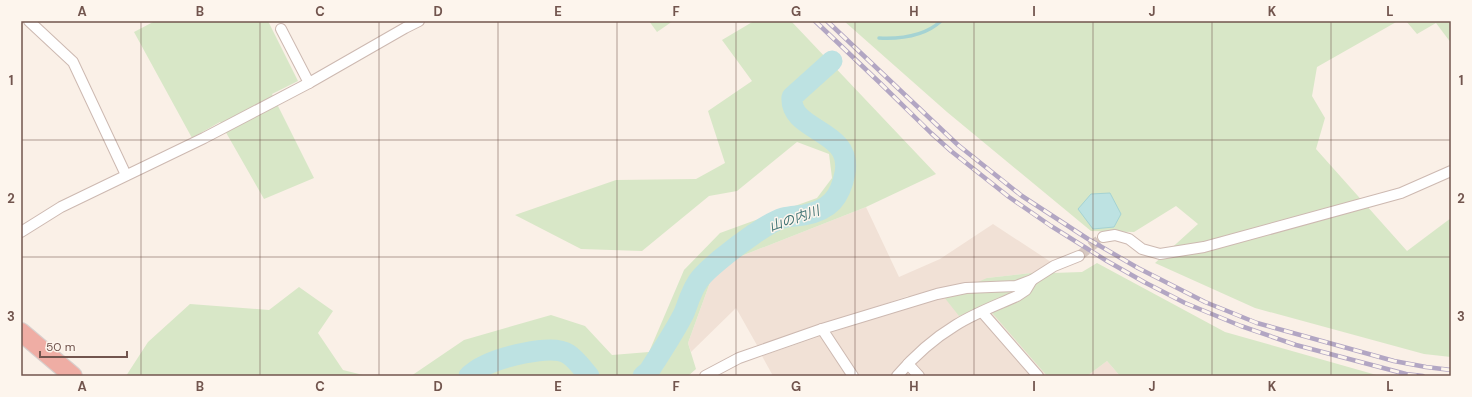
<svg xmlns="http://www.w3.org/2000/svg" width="1472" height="397" viewBox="0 0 1472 397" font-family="'DM Sans','Noto Sans JP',sans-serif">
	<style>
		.residential { fill: #f1e1d6 }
		.green { fill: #d8e7c7 }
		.water { fill: #bde2e2; stroke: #a5d3d3 }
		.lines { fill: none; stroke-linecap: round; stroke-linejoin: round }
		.stream { stroke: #a5d3d3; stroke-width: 3.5 }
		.river { stroke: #bde2e2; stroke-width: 21 }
		.street-tunnel { stroke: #d8c9c1; stroke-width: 10; stroke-dasharray: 10 5; stroke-linecap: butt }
		.street-casing { stroke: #cdb9b1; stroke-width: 12 }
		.highway-casing { stroke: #d8cfcd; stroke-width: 20 }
		.street { stroke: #fff; stroke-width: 10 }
		.highway { stroke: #efada4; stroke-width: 18 }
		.rail-casing { stroke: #b2a6c3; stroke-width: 4.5 }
		.rail { stroke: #fdf5ed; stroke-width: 3; stroke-dasharray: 9; stroke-linecap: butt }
		.grid { fill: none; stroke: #72554e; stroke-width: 1; stroke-opacity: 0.55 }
		.labels { text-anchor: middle; stroke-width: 3; stroke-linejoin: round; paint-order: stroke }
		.water-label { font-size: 13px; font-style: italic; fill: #437576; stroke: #fdf5ed }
		.neatline { fill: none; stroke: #72554e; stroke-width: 1.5 }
		.grid-label { font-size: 13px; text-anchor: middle; font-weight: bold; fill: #72554e }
	</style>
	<rect width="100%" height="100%" fill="#faf0e7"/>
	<g class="residential">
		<polygon points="866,207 899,277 940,259 993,224 1051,262 1040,272 987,278 986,306 1047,376 773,376 762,356 913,305 908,296 758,347 736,308 691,352 688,343 716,266"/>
		<polygon points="1107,361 1120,376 1087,376"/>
	</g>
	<g class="green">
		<polygon points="155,21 268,21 298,81 272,94 314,178 264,199 220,122 192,138 134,32"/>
		<polygon points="649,21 673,21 657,32"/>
		<polygon points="754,21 791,21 936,174 866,207 716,266 688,343 696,369 688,376 542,376 538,375 537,376 406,376 411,376 464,340 551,315 585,326 612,355 649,352 684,270 720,233 817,198 832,178 829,154 797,142 737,191 709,196 642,251 581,249 515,215 616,180 696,179 725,163 708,111 752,81 722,40"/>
		<polygon points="844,21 1398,21 1317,67 1312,96 1325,118 1316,149 1407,251 1451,218 1451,357 1424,354 1255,308 1155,263 1198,224 1176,206 1134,232 1091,231 947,112"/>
		<polygon points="1406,21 1451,21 1451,43 1436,23 1417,34"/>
		<polygon points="1097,263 1225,332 1380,376 1120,376 1107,361 1087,376 1047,376 986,306 959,316 944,297 987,278 1040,272 1052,273 1082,272"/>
		<polygon points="299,287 333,311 318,333 343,370 367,376 126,376 148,342 190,304 269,310"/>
	</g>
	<polygon class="water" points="1110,193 1121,214 1114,227 1093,229 1078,209 1091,194"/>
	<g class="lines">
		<path class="stream" d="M879 38C900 39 925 36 941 21"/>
		<g class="river">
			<path d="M469 376C473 373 477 369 482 367 498 358 551 343 568 354 576 359 583 369 589 376"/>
			<path d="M643 376 649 371C661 352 674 333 684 313 688 303 691 292 697 283 704 270 741 243 754 234 763 228 773 221 783 218 790 216 798 216 804 215 830 210 840 198 845 173 853 129 789 132 792 97L832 61"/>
		</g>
		<polyline class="street-tunnel" points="1079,256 1103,237"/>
		<defs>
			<g id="street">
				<polyline points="29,21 73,62 126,175"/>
				<polyline points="281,29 309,83"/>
				<polyline points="21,232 61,207 204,138 309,83 405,28 419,21"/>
				<polyline points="1103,237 1115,235 1129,239 1142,249 1160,254 1204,247 1401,193 1451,171"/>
				<polyline points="982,312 1038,376"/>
				<polyline points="822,329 853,376"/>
				<polyline points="908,364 919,376"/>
				<polyline points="705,376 739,358 822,329 937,294 966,288 1016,286 1032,280 1054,266 1079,256"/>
				<path d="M897 376C914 356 933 339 956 325 975 313 997 305 1017 296L1026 290 1032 280"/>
			</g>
			<polyline id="highway" points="21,332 73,376"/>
		</defs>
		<use href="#street" class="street-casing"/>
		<use href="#highway" class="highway-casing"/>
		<use href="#street" class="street"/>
		<use href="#highway" class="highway"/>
		<defs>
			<g id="rail">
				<polyline points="815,21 879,82 931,133 951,151 1009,197 1051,226 1107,261 1144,282 1185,303 1241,326 1296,345 1406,374 1423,376"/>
				<polyline points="827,21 958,145 1022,196 1088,239 1138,268 1205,302 1257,323 1394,361 1426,367 1451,370"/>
			</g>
		</defs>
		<use href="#rail" class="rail-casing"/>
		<use href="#rail" class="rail"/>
	</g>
	<path class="grid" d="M141 21V376M260 21V376M379 21V376M498 21V376M617 21V376M736 21V376M855 21V376M974 21V376M1093 21V376M1212 21V376M1331 21V376M21 140H1451M21 257H1451"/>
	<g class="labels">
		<g class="water-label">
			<text transform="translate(794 218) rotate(-19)" y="5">山の内川</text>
		</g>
	</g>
	<rect width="1472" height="397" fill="none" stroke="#fdf5ed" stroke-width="44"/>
	<path d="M40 351v6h87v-6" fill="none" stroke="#72554e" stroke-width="2"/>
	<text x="46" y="351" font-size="12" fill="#72554e" stroke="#fdf5ed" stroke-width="3" paint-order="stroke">50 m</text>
	<rect x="22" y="22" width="1428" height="353" class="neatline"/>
	<g class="grid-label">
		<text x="82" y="16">A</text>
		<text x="200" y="16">B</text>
		<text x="320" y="16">C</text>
		<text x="438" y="16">D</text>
		<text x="558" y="16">E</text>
		<text x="676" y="16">F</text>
		<text x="796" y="16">G</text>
		<text x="914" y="16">H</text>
		<text x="1034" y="16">I</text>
		<text x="1152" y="16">J</text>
		<text x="1272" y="16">K</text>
		<text x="1390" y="16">L</text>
		<text x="11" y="85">1</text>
		<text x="1461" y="85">1</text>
		<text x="11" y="203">2</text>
		<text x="1461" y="203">2</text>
		<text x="11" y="321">3</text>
		<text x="1461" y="321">3</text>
		<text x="82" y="391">A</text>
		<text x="200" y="391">B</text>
		<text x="320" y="391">C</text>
		<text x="438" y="391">D</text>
		<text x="558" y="391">E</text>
		<text x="676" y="391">F</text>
		<text x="796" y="391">G</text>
		<text x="914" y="391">H</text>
		<text x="1034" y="391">I</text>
		<text x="1152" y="391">J</text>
		<text x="1272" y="391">K</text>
		<text x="1390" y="391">L</text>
	</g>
</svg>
